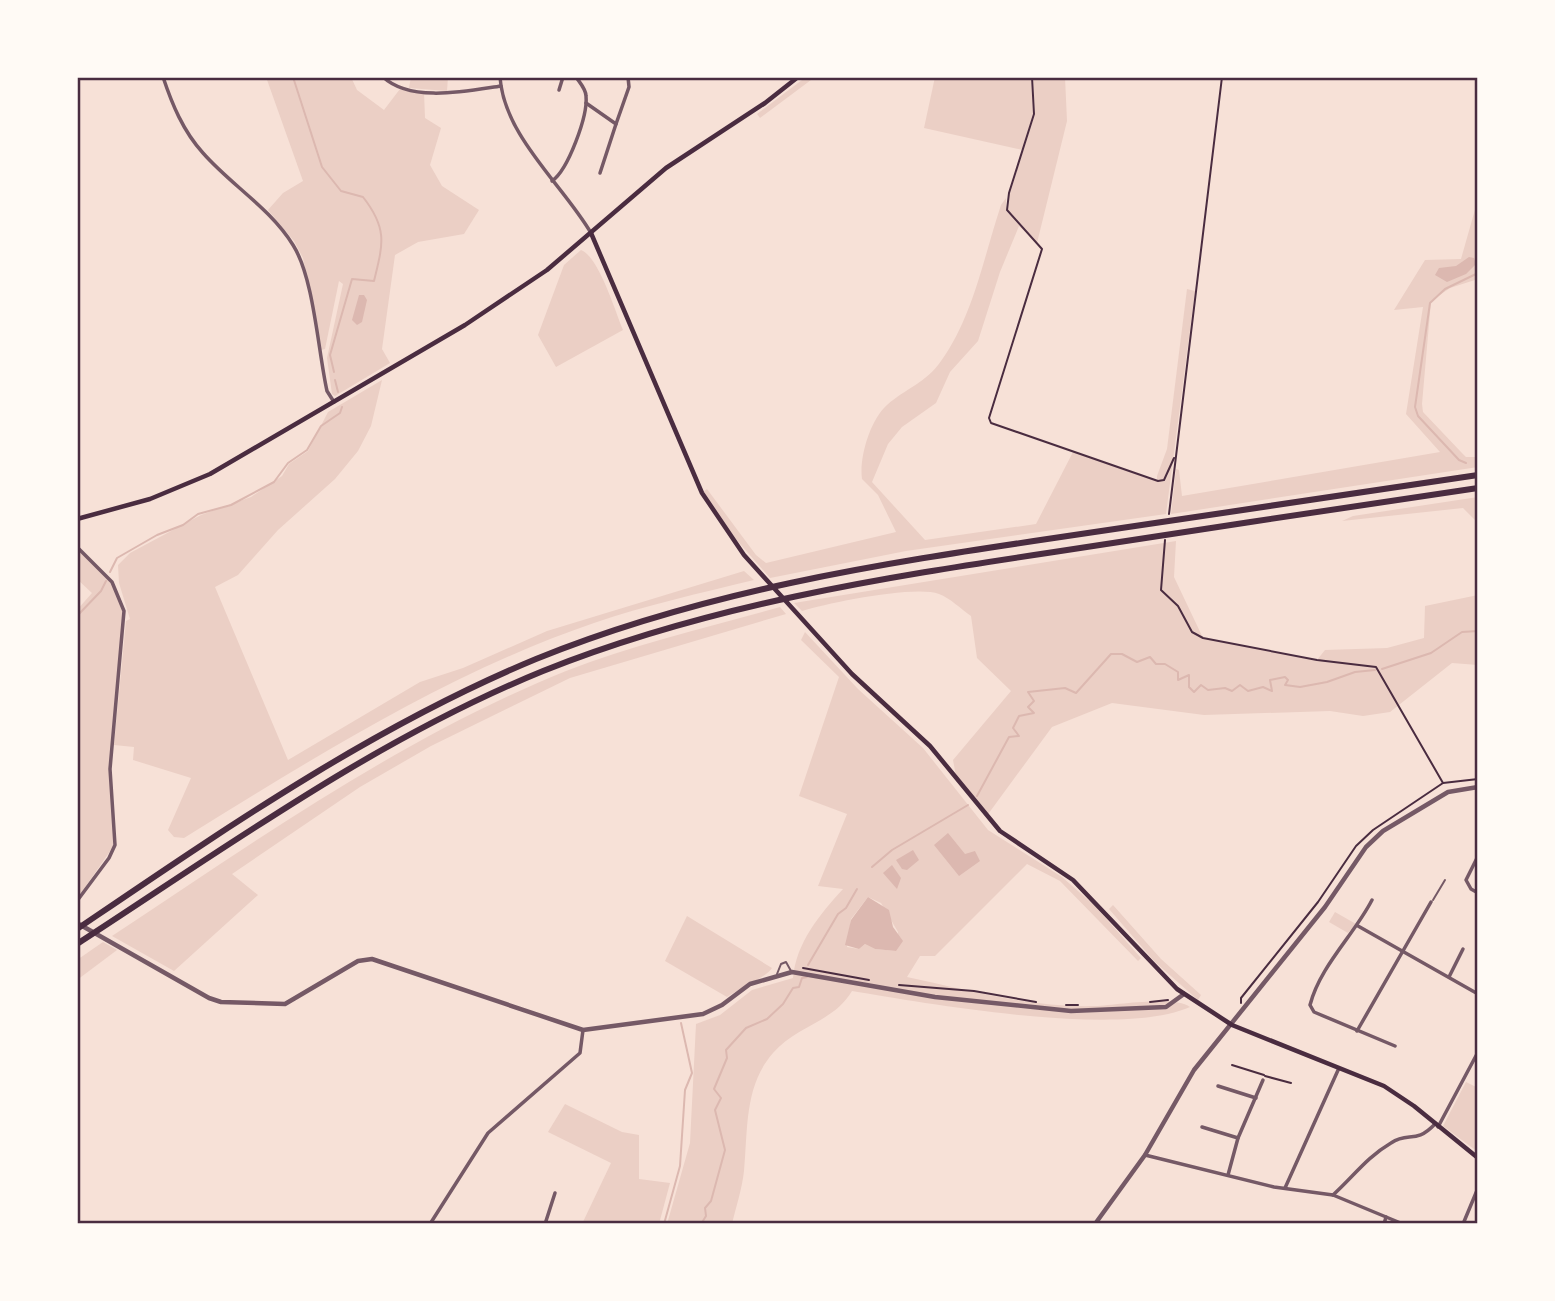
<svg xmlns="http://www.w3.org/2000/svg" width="1555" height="1301" viewBox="0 0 1555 1301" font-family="Montserrat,sans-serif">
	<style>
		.green { fill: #ebcfc5; fill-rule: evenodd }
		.water { fill: #dcb8b0 }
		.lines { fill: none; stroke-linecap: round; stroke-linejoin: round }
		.stream { stroke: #dcb8b0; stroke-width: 2 }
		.path { stroke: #4a2c40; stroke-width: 2 }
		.service { stroke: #755966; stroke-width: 2 }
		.minor { stroke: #755966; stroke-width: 3.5 }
		.tertiary { stroke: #755966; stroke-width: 4.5 }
		.secondary { stroke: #4a2c40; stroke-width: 4.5 }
		.motorway { stroke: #4a2c40; stroke-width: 6 }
		.neatline { fill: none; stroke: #4a2c40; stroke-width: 2.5 }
	</style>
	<rect width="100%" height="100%" fill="#f7e1d7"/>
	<g class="green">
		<polygon points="266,77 351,77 357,90 384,110 400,89 424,92 425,118 441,128 430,165 442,186 479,210 464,234 418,242 395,255 382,349 390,363 335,396 332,394 327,358 343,284 339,281 325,349 321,350 303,258 294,241 268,210 283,193 303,181"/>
		<polygon points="411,77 448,77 447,91 409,88"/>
		<polygon points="806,77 815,77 760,118 757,114"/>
		<polygon points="935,77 1031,77 1033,114 1023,150 924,128"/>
		<path d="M1033 77H1065L1067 121 1037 243 1019 226 1000 272 978 341 950 372 936 403 902 427 888 444 872 482 925 540 1036 524 1073 452 1158 481H1164L1170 472 1163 480H1157V476L1167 449 1187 289 1195 291 1166 514 906 551 770 578 721 522 703 492 707 489 756 555 766 563 896 532 878 495 862 479C859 458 870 420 887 405 905 389 927 382 941 361 973 317 984 256 1001 205L1006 198V211L1018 224 1008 210 1007 202 1035 114Z"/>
		<polygon points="1478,199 1478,279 1450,288 1431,301 1422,404 1423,412 1461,452 1466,457 1478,457 1478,467 1171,514 1176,469 1179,470 1182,496 1440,452 1406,414 1423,307 1394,310 1425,260 1461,259"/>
		<path d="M581 250C599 257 615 311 623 330L556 367 538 335 564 265Z"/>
		<path d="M382 380 371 426 358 451 335 479 278 530 238 575 215 587 288 760 420 682 463 668 547 631 744 571 754 580C701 593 646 605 594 623 450 672 313 758 184 838L174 837 168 830 191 778 133 760 134 747 114 745 126 621 130 619 119 583 118 565 130 553 201 515 251 497 282 476 289 464 308 451 328 412Z"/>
		<polygon points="1478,497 1478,523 1463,508 1342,521 1353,516"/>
		<path d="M1176 541 1174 577 1203 638 1317 660 1325 650 1387 648 1424 638 1425 606 1478 595V665L1452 663 1390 712 1363 716 1330 711 1204 715 1112 703 1052 727 986 817 956 776 953 760 1011 691 977 658 971 616C961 609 950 598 939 594 915 585 828 603 802 611L794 603Z"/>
		<polygon points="77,547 108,576 124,611 109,768 115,844 81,893 77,891 77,610 92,593 77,579"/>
		<path d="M780 607 786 614 570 678 431 746 360 787 232 874 258 895 174 971 112 936C258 839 403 737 566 671 635 644 709 627 780 607Z"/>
		<path d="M805 632 858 689 923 748 988 830 1062 877 1094 905 1141 958 1138 961 1060 881 1027 864 935 956H920L907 977C968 990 1031 1008 1095 1006 1117 1005 1175 995 1190 1007 1120 1038 931 1004 852 991 834 1022 796 1026 773 1053 744 1086 748 1130 744 1171 742 1189 736 1207 732 1224H667L690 1143 696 1024 720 1015 752 990 793 978C796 943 820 914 843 889L818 886 847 814 799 796 839 677 801 640ZM868 897 881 903 898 932 896 951 875 949 865 944 859 949 847 947 851 919Z"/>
		<polygon points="1113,905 1161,959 1201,995 1198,1000 1155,962 1109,909"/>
		<polygon points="1335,912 1356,924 1348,933 1329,922"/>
		<path d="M687 916 772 968C767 977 738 989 727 997L665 961Z"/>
		<polygon points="103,942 117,950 77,980 77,960"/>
		<polygon points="1466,1082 1478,1088 1478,1152 1443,1126"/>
		<polygon points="565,1104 622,1132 639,1135 639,1179 670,1183 659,1224 582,1224 611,1163 548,1132"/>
	</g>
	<g class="water">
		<polygon points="1469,257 1474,258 1476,264 1466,274 1447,282 1435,275 1439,268 1456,266"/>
		<polygon points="359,295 364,295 367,300 362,322 357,325 352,320"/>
		<polygon points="948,833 965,854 975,851 980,861 959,876 934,845"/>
		<polygon points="913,850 919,860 907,870 902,869 896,860"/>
		<polygon points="892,865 901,878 897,889 883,873"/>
		<polygon points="868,897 889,910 893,927 903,941 896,951 875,949 865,944 859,949 845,945 851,920"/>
	</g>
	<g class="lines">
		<g class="stream">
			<path d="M293 77 322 167 341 191 363 197C388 229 383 244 374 281L352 279 330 355 334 372"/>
			<polyline points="335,380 338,392"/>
			<polyline points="1466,463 1459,460 1418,416 1415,407 1430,303 1445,289 1478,273"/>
			<polyline points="110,572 117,558 157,535 183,525 198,514 231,505 274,482 288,463 307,450 321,426 340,413 342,407"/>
			<polyline points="77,616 101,591 106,581"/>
			<polyline points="1382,669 1431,653 1462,632 1478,631"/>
			<polyline points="977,796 1009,737 1019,736 1013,728 1019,716 1034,713 1028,707 1034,701 1028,692 1065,688 1076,693 1111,654 1122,654 1137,662 1150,657 1156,664 1165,664 1178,672 1178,680 1189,675 1189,687 1194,692 1201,685 1208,690 1225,688 1232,691 1240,685 1248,691 1263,687 1272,691 1270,680 1285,677 1288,680 1285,685 1300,687 1327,682 1355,672 1375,670"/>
			<polyline points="872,867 892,850 968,805"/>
			<polyline points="808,965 838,914 846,908 857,889"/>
			<polyline points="664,1224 680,1166 685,1090 692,1073 681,1023"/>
			<polyline points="701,1224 706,1216 705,1208 711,1201 725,1150 715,1110 721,1098 714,1089 727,1058 726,1050 746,1028 767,1019 783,1004 793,988 799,987 802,978 807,977"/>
		</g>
		<g class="path">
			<polyline points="1032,77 1034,114 1009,193 1007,210 1042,249 989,418 991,423 1158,481 1164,480 1174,458"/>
			<polyline points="1169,514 1222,77"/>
			<polyline points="1165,540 1161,590 1178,606 1192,632 1203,638 1317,660 1376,667 1443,783"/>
			<polyline points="803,968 869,980"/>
			<polyline points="899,985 974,991 1036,1002"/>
			<polyline points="1150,1002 1168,1000"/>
			<polyline points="1241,1003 1241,998 1318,902 1356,846 1373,830 1443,783 1478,779"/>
			<polyline points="1066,1005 1078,1005"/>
			<polyline points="1232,1065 1264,1075"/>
			<polyline points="1265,1076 1291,1083"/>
		</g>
		<g class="service">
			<polyline points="1433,900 1445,880"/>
			<polyline points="777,974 781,964 786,962 791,971"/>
		</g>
		<g class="minor">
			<path d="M163 77C172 104 183 131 203 153 231 185 270 208 293 245 314 278 318 351 327 391L334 402"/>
			<path d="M383 77C411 103 467 91 501 86"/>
			<path d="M500 77C504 136 563 185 591 233"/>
			<polyline points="559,90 563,77"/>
			<polyline points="586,103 616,124 600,173"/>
			<polyline points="616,124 629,87 628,77"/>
			<path d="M552 181C568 170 588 116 586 96 586 89 580 83 576 77"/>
			<polyline points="77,547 112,582 124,611 110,769 115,845 109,858 77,901"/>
			<polyline points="1478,856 1466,880 1471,889 1478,893"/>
			<path d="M1372 900C1354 935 1320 966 1310 1005L1314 1012 1395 1046"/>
			<polyline points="1358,926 1478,994"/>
			<polyline points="1449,977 1463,949"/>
			<polyline points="1357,1031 1431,902"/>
			<polyline points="1218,1086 1256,1098"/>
			<polyline points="1202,1127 1238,1138"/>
			<polyline points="1438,1127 1478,1052"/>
			<polyline points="1145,1155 1274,1187 1333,1195 1403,1224"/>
			<polyline points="1228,1175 1238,1138 1263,1080"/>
			<polyline points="1285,1188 1339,1068"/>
			<path d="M1333 1195C1353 1177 1367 1157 1391 1143 1409 1131 1415 1145 1435 1124"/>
			<polyline points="430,1224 488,1133 580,1053 583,1030"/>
			<polyline points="545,1224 555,1193"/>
			<polyline points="1384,1224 1386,1217"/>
			<polyline points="1463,1224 1478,1188"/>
		</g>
		<g class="tertiary">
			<polyline points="77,923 209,998 221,1002 285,1004 358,961 372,959 583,1030 703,1014 722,1005 750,984 792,972 935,997 1071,1011 1166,1007 1184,994"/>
			<polyline points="1095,1224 1145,1155 1194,1070 1325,907 1366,847 1383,831 1448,792 1478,787"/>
		</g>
		<g class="secondary">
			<polyline points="591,233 702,493 744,555 852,674 930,746 1000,831 1073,880 1177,989 1232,1025 1384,1086 1414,1106 1478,1158"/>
			<polyline points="77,519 150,499 210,474 465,325 547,270 666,168 765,103 798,77"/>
		</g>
		<g class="motorway">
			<path d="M77 929C223 830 372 727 536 659 703 591 878 564 1054 538 1196 517 1337 496 1478 475"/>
			<path d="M77 944C228 846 376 739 543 671 708 605 880 578 1054 552 1195 530 1337 509 1478 488"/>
		</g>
	</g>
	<rect width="1555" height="1301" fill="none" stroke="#fffaf5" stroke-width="158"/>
	<rect x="79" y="79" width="1397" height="1143" class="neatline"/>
</svg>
